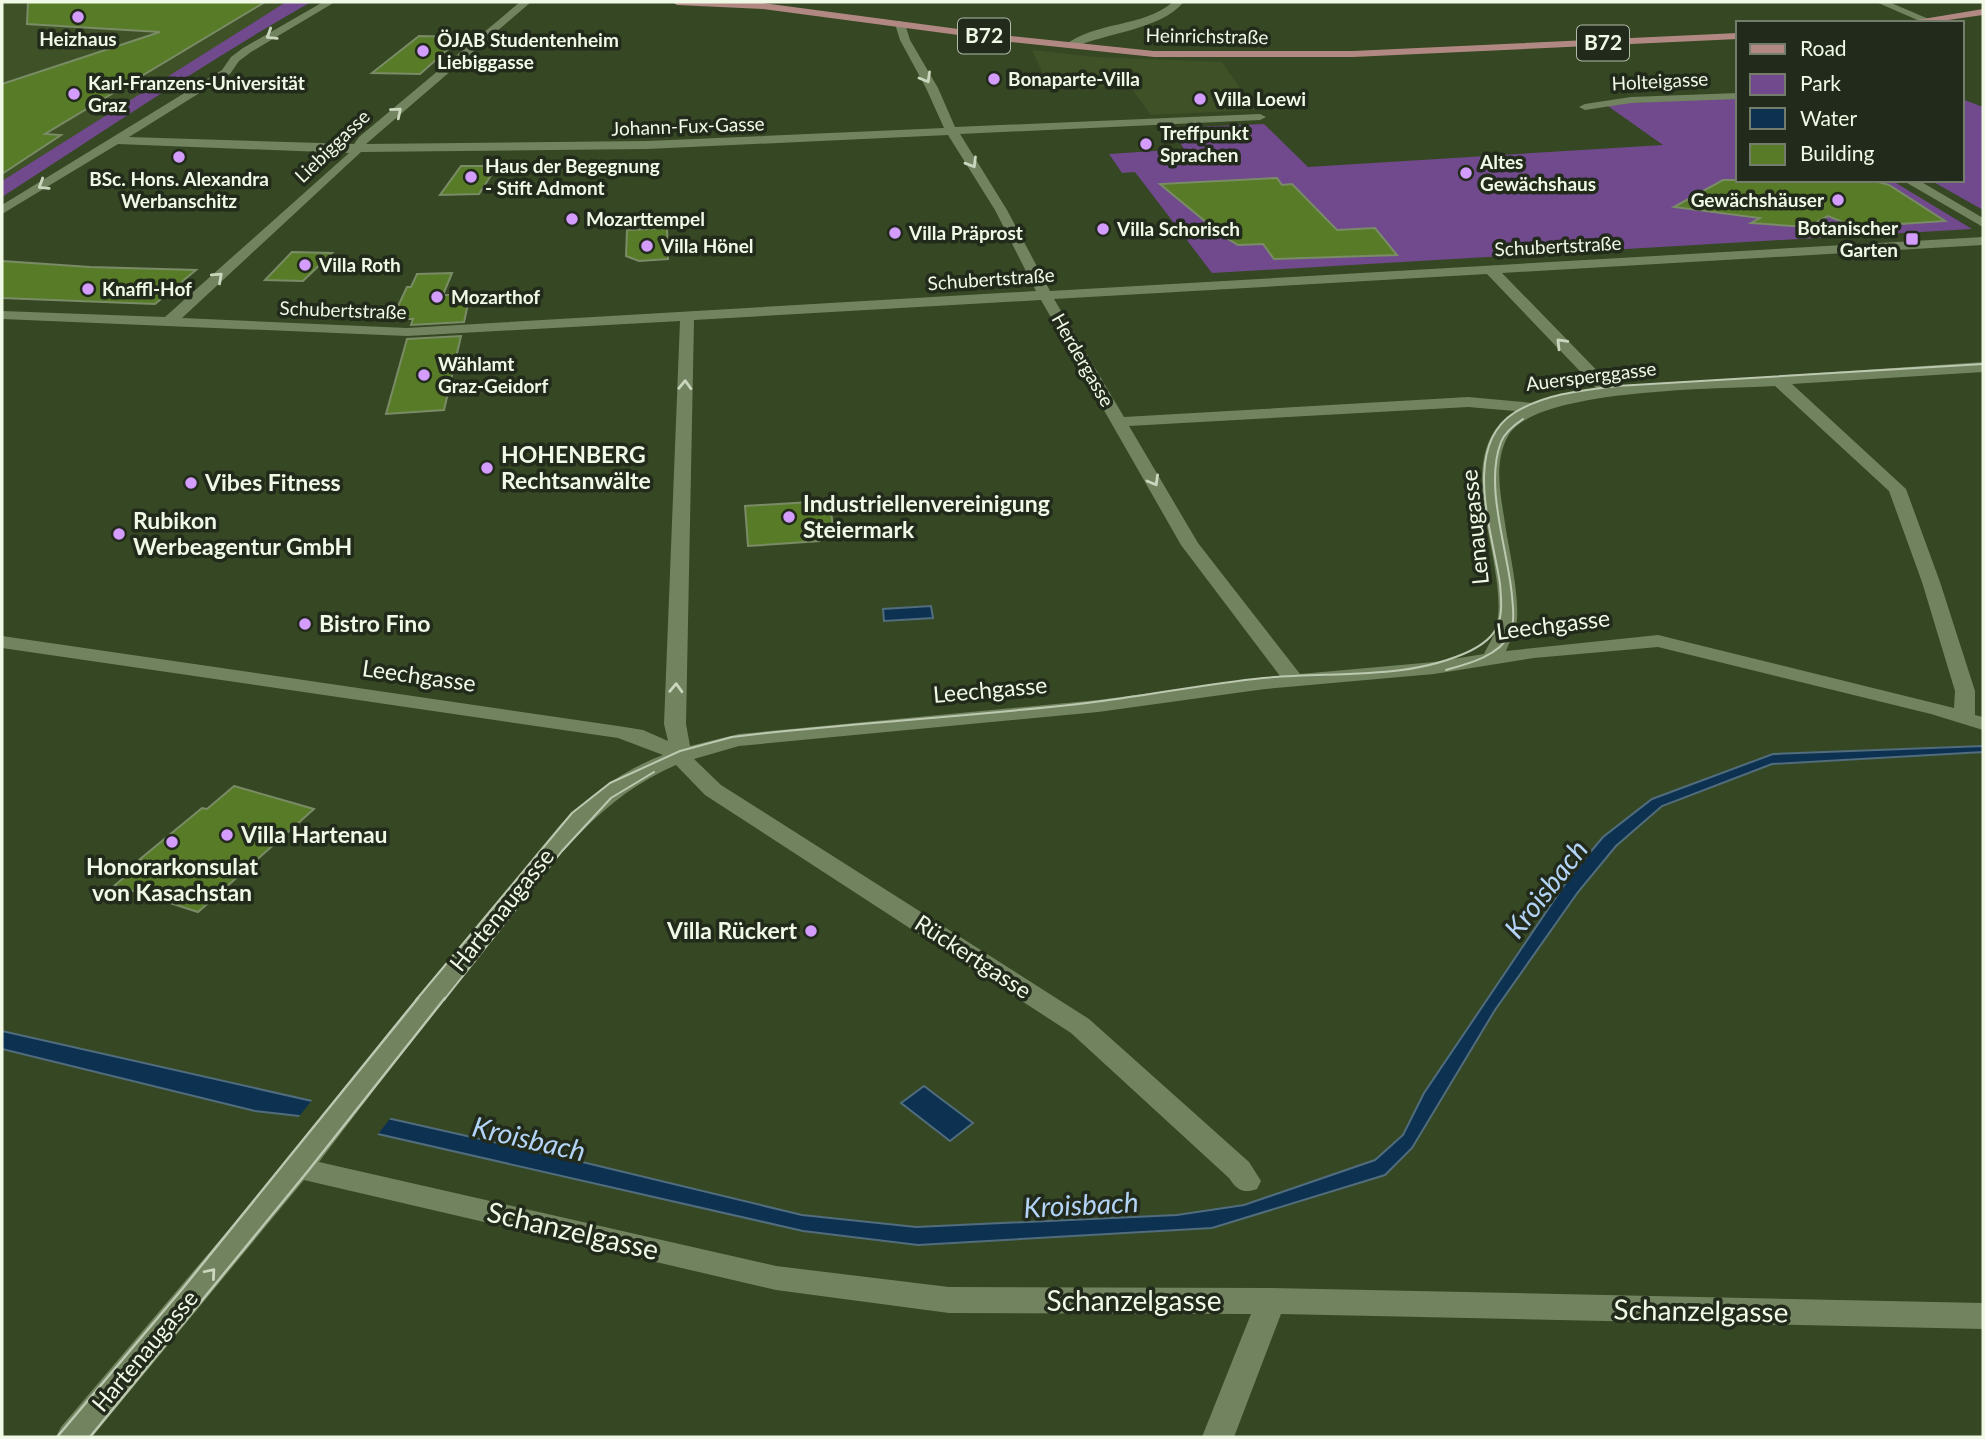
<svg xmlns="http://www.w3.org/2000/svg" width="1985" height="1439" viewBox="0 0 1985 1439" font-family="Lato,sans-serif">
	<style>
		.built { fill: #3e5127 }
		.green { fill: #704a8c }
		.water { fill: #0d3151; stroke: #516d7d; stroke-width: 2 }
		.pier { fill: #364724 }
		.building { fill: #587b28; stroke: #798c66; stroke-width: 2 }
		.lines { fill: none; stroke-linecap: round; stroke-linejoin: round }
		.street { fill: #72845f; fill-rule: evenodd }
		.primary { fill: #b28982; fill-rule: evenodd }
		.tram-far1 { stroke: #bcc8b0; stroke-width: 2 }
		.tram { stroke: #bcc8b0; stroke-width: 2.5 }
		.oneway { stroke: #cad6bd }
		.poi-dot { fill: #d39cfd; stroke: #222a1b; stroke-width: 2.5 }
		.labels { text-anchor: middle; stroke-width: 7; stroke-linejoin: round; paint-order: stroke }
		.far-street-label { font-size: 19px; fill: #eff9e5; stroke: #222a1b }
		.far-poi-label { font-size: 19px; font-weight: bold; fill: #eff9e5; stroke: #222a1b; text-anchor: start }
		.shield { fill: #222a1b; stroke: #b2bba8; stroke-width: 2 }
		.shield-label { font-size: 21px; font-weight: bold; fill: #eff9e5 }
		.poi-label { font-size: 23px; font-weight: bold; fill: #eff9e5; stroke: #222a1b; text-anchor: start }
		.street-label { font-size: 23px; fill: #eff9e5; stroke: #222a1b }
		.near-water-label { font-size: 28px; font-style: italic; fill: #b3d4f6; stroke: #222a1b }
		.near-street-label { font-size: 28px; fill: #eff9e5; stroke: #222a1b }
	</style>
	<rect width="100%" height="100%" fill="#364724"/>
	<g class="built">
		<polygon points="2,2 291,2 2,187"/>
		<polygon points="1032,50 1096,57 1222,62 1255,110 1151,115 1129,85 1050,89"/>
	</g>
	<g class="green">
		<path d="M286 2H311C205 62 104 131 2 197V181Z"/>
		<polygon points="1738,98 1738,180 1891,180 1972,229 1212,273 1135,172 1122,173 1109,154 1184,149 1171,128 1264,124 1308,167 1663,145 1605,104"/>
		<polygon points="1962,99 1983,107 1983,210 1930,180 1962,180"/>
	</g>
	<g class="water">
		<polygon points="931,606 933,618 884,621 883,609"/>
		<polygon points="1983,746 1983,752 1772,764 1662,806 1616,846 1578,892 1495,1010 1412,1148 1385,1175 1212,1228 918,1245 803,1231 299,1116 255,1111 2,1049 2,1031 578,1161 802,1215 916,1227 1177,1215 1244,1205 1375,1160 1403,1135 1424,1093 1571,875 1603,837 1652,799 1773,754"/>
		<polygon points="924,1086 973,1123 950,1141 901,1103"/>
	</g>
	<polygon class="pier" points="313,1099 392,1116 375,1138 297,1119"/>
	<g class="building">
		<polygon points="28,2 265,2 45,134 61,135 2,174 2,84 160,32 27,24"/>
		<polygon points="419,36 462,37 420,74 372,73"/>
		<polygon points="461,166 497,166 479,194 440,195"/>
		<polygon points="1277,178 1282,185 1292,184 1337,230 1375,228 1397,255 1274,259 1263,244 1238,245 1223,236 1160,184"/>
		<polygon points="1723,180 1871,180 1889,185 1945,221 1855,227 1828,216 1807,227 1751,223 1760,218 1674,207"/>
		<polygon points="667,228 668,259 639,261 626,256 627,230"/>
		<polygon points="292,252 332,253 303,281 265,280"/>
		<polygon points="2,261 90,267 196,270 155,304 2,298"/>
		<polygon points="452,273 443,295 470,295 464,322 411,325 413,319 392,319 407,287 411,287 417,274"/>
		<polygon points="461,336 444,410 386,414 407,339"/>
		<polygon points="811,502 830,503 834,536 820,537 820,541 748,546 745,506"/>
		<polygon points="234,786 314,809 198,912 115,885 144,861 139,860 202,808 207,809"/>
	</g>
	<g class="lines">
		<g class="street">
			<path d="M323 2H335L251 52 239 61 230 74 129 137 354 144 359 137 520 2H531L366 144 647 141 944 128 926 88 900 40 895 24 900 21 905 24 910 40 938 88 955 127 1260 114 1266 117 1260 120 960 134 1007 210 1050 291 1983 237V245L1502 273 1613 387 1983 362V372L1792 384 1906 489 1940 582 1975 691V715L1983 717V730L1931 714 1658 647 1534 658 1434 674 1265 689 1098 712 739 746 694 759 721 785 1089 1019 1249 1162 1261 1181 1257 1189C1243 1194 1237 1190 1229 1178L1071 1033 705 795 676 765C589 802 540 881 483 951 427 1021 373 1091 319 1162L776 1266 949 1287 1271 1288 1983 1303V1329L1281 1314 1234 1437H1202L1251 1314 949 1313 776 1290 304 1180 92 1437H56L61 1427 288 1160 388 1033 561 824C591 794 623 770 663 755L618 738 2 648V636L618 726 643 730 668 741 664 724 680 321 407 336 2 319V311L165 317 349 153 118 144 2 214V205L222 70 231 57 243 48ZM948 135 995 210 1036 291 407 328 182 318 361 152 647 149ZM1487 274 1597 389 1567 393 1533 403 1468 397 1124 417 1054 299ZM1041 300 1181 545 1280 676 1098 700 739 734 690 746 686 724 694 320ZM1775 386 1889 491 1922 582 1955 691 1954 708 1658 635 1506 651C1509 643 1514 634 1516 626 1521 604 1510 554 1506 530 1502 500 1492 465 1508 436 1534 388 1722 389 1775 386ZM1468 407 1515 411C1446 456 1509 560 1497 624 1496 634 1488 645 1484 654L1434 662 1300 674 1198 543 1129 426Z"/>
			<path d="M1173 2H1184C1158 31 1107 32 1073 48L1064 46C1094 21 1143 28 1173 2Z"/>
			<polygon points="1876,2 1889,2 1931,20 1922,22"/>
			<polygon points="1738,93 1738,99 1631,103 1585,110 1579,107 1585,104 1631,97"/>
			<polygon points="1902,180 1918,180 1983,218 1983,227"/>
		</g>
		<g class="primary">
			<polygon points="672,2 763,3 1011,36 1154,51 1353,51 1738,33 1738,39 1353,57 1154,57 1011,42 763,9 677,5"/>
			<polygon points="1983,9 1983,15 1927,23 1899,23"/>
		</g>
		<g class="tram-far1">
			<path d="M1446 670C1468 664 1499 656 1510 634 1515 622 1513 608 1512 596 1508 550 1484 486 1501 442 1505 432 1514 425 1523 419"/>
			<path d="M416 1000 572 813 610 783 680 751 732 737 776 732C880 721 984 715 1087 703 1146 696 1204 684 1263 678 1330 671 1407 681 1470 651 1480 646 1492 638 1497 627 1503 615 1501 597 1500 584 1493 534 1461 447 1514 413 1544 394 1583 390 1617 386L1983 364"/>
			<polyline points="444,1000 562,851 611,798 654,772"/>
		</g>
		<g class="tram">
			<polyline points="57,1437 183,1288 418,998"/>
			<polyline points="90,1437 308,1171 445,998"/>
		</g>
	</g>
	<defs><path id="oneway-chevron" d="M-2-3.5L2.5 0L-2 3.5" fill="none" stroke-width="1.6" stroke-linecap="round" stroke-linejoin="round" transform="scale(1.75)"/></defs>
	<g class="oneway">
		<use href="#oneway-chevron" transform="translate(271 35) rotate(148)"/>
		<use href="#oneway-chevron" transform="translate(926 78) rotate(60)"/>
		<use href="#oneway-chevron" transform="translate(397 112) rotate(-40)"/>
		<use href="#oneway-chevron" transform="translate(972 163) rotate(59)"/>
		<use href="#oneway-chevron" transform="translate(43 185) rotate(148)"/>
		<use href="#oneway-chevron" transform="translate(218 277) rotate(-42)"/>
		<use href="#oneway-chevron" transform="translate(1561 343) rotate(-134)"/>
		<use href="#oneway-chevron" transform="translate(685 385) rotate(-88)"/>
		<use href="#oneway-chevron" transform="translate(1154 481) rotate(60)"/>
		<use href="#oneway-chevron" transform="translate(676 688) rotate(-88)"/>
		<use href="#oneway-chevron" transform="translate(211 1273) rotate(-50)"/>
	</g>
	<g class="poi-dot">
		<circle cx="78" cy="17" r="7"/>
		<circle cx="423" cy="51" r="7"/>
		<circle cx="994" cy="79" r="7"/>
		<circle cx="74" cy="94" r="7"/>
		<circle cx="1200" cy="99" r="7"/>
		<circle cx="1146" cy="144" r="7"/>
		<circle cx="179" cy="157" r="7"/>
		<circle cx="1466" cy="173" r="7"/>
		<circle cx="471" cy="177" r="7"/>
		<circle cx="1838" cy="200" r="7"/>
		<circle cx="572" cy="219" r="7"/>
		<circle cx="1103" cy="229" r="7"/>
		<circle cx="895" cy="233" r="7"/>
		<rect x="1905" y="232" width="14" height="14" rx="3.5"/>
		<circle cx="647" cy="246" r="7"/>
		<circle cx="305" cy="265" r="7"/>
		<circle cx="88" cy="289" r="7"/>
		<circle cx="437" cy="297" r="7"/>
		<circle cx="424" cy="375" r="7"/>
		<circle cx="487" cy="468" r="7"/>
		<circle cx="191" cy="483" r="7"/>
		<circle cx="789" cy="517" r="7"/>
		<circle cx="119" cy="534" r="7"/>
		<circle cx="305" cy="624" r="7"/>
		<circle cx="227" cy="835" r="7"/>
		<circle cx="172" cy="842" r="7"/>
		<circle cx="811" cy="931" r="7"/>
	</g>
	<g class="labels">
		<g class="far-street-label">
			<text transform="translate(1207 36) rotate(1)" y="7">Heinrichstraße</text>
			<text transform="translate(1660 81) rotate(-3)" y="7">Holteigasse</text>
			<text transform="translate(688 126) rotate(-2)" y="7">Johann-Fux-Gasse</text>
			<text transform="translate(332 146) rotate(-44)" y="7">Liebiggasse</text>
			<text transform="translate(1558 246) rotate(-3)" y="7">Schubertstraße</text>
			<text transform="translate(991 279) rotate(-4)" y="7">Schubertstraße</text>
			<text transform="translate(343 310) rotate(2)" y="7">Schubertstraße</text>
			<text transform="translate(1083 360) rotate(60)" y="7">Herdergasse</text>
			<text transform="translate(1591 376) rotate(-7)" y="7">Auersperggasse</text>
		</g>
		<g class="far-poi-label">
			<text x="78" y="46" text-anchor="middle">Heizhaus</text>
			<text x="437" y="47">ÖJAB Studentenheim<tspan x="437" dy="22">Liebiggasse</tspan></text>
			<text x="1008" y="86">Bonaparte-Villa</text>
			<text x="88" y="90">Karl-Franzens-Universität<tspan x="88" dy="22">Graz</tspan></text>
			<text x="1214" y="106">Villa Loewi</text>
			<text x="1160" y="140">Treffpunkt<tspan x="1160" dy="22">Sprachen</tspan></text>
			<text x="1480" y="169">Altes<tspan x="1480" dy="22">Gewächshaus</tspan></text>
			<text x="485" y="173">Haus der Begegnung<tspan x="485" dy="22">- Stift Admont</tspan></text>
			<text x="179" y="186" text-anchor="middle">BSc. Hons. Alexandra<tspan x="179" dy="22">Werbanschitz</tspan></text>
			<text x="1824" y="207" text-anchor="end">Gewächshäuser</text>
			<text x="586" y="226">Mozarttempel</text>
			<text x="1898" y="235" text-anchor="end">Botanischer<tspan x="1898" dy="22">Garten</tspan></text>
			<text x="1117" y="236">Villa Schorisch</text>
			<text x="909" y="240">Villa Präprost</text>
			<text x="661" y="253">Villa Hönel</text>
			<text x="319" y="272">Villa Roth</text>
			<text x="102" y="296">Knaffl-Hof</text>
			<text x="451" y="304">Mozarthof</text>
			<text x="438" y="371">Wählamt<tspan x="438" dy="22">Graz-Geidorf</tspan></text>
		</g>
		<g class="shield">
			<rect x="958" y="18.5" width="52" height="35" rx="5"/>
			<rect x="1577" y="25.5" width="52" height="35" rx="5"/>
		</g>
		<g class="shield-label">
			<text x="984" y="43">B72</text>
			<text x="1603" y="50">B72</text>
		</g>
		<g class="poi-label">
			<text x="501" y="463">HOHENBERG<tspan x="501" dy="26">Rechtsanwälte</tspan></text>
			<text x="205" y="491">Vibes Fitness</text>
			<text x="803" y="512">Industriellenvereinigung<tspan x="803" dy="26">Steiermark</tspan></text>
			<text x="133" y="529">Rubikon<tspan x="133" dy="26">Werbeagentur GmbH</tspan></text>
			<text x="319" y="632">Bistro Fino</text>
			<text x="241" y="843">Villa Hartenau</text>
			<text x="172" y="875" text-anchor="middle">Honorarkonsulat<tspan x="172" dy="26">von Kasachstan</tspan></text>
			<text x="797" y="939" text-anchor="end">Villa Rückert</text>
		</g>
		<g class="street-label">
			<text transform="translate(1475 527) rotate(-96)" y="8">Lenaugasse</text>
			<text transform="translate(1553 625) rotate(-7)" y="8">Leechgasse</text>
			<text transform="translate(419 676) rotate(8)" y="8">Leechgasse</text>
			<text transform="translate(990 690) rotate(-5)" y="8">Leechgasse</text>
			<text transform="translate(502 910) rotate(-51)" y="8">Hartenaugasse</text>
			<text transform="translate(973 957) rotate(33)" y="8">Rückertgasse</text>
			<text transform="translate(145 1351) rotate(-50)" y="8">Hartenaugasse</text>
		</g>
		<g class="near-water-label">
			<text transform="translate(1546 889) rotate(-52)" y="10">Kroisbach</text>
			<text transform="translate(529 1139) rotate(13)" y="10">Kroisbach</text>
			<text transform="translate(1081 1205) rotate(-3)" y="10">Kroisbach</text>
		</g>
		<g class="near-street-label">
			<text transform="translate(573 1231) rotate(13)" y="10">Schanzelgasse</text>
			<text x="1134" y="1311">Schanzelgasse</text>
			<text transform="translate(1701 1311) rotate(1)" y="10">Schanzelgasse</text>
		</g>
	</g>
	<rect width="1985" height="1439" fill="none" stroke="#eff9e5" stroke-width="7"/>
	<rect x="1736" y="21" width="228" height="161" fill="#222a1b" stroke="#747d6c" stroke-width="2"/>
	<rect x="1750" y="44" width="35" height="10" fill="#b28982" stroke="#747d6c" stroke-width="2"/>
	<text x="1800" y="56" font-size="21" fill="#eff9e5">Road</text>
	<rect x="1750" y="74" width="35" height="21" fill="#704a8c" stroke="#747d6c" stroke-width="2"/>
	<text x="1800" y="91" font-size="21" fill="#eff9e5">Park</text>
	<rect x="1750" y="108" width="35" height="21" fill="#0d3151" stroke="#747d6c" stroke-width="2"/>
	<text x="1800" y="126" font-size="21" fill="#eff9e5">Water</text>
	<rect x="1750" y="144" width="35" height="21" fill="#587b28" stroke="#747d6c" stroke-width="2"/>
	<text x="1800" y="161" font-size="21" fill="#eff9e5">Building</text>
</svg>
